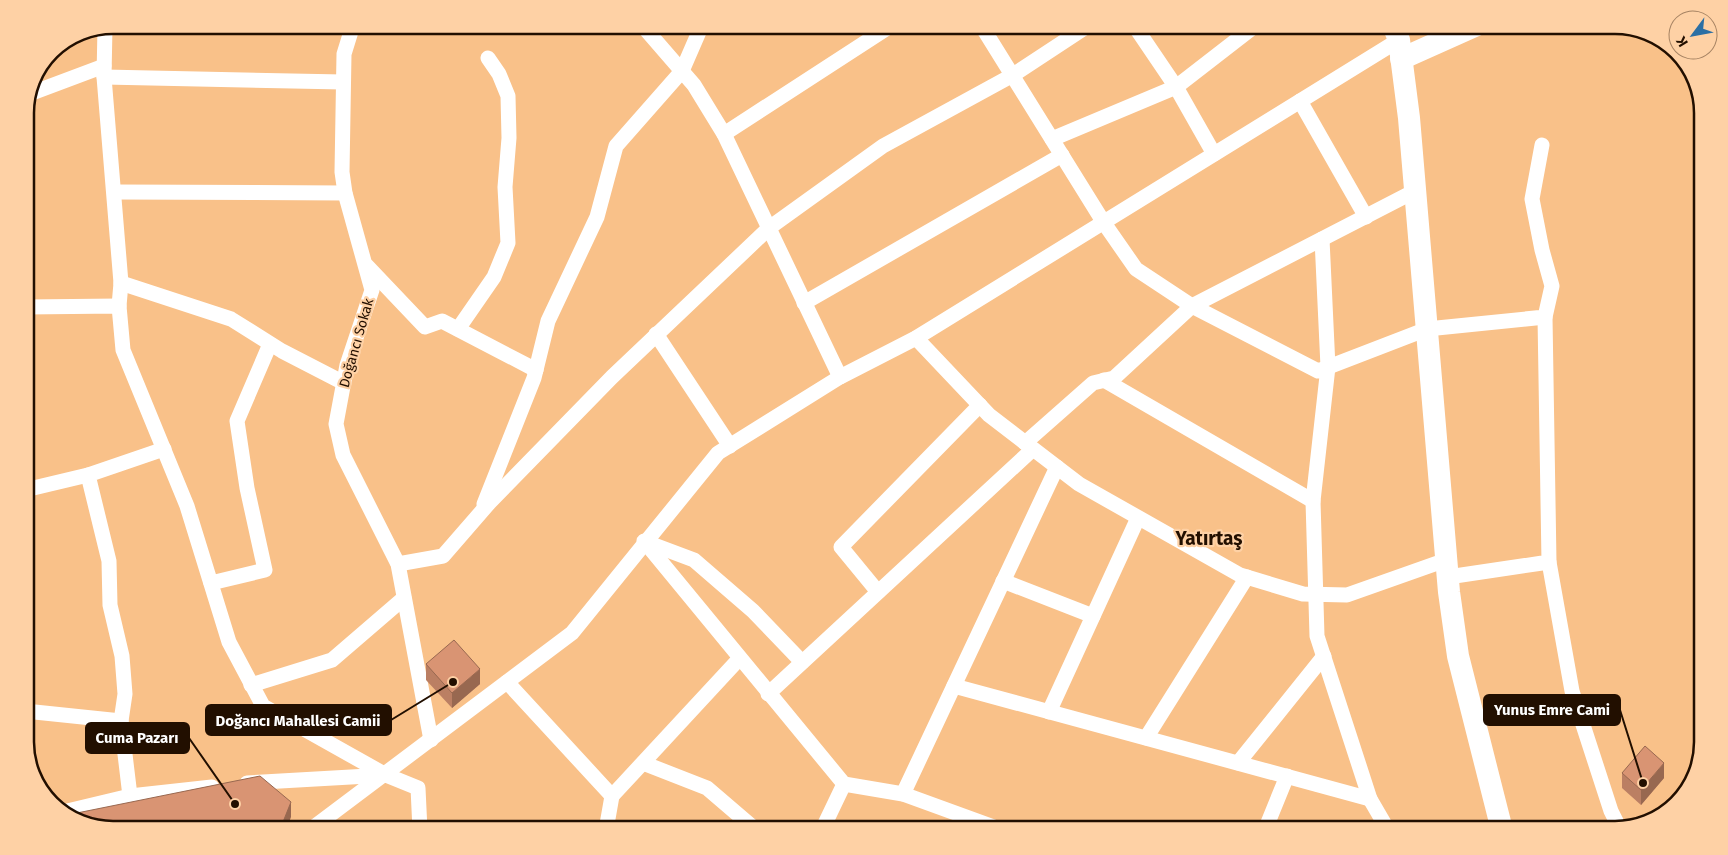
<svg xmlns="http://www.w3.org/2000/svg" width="1728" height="855" viewBox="0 0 1728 855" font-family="'Fira Sans',sans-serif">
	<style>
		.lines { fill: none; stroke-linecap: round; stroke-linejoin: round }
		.street { stroke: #fff; stroke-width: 15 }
		.secondary { stroke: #fff; stroke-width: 22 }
		.wall { fill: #bb7f63 }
		.shaded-wall { fill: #986850 }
		.building { fill: #d99473; stroke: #986850 }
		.labels { text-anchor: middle; stroke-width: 4.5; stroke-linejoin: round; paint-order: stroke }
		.street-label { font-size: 14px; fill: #220f00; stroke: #fed1a5 }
		.district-label { font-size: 19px; font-weight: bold; fill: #220f00; stroke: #fed1a5 }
		.rim { fill: none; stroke: #220f00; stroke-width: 2.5 }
		.leader { fill: none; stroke: #220f00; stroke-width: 2 }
		.callout-dot { fill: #220f00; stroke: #fed1a5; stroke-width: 2 }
		.callout { fill: #220f00; stroke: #220f00; stroke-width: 2 }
		.callout-label { font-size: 15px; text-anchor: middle; font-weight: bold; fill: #fff }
	</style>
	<rect width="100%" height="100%" fill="#f9c189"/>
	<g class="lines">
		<g class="street">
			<polyline points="353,25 344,54 342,172 345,193 372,290 347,365 336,424 343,455 398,564 431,740"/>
			<polyline points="642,25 694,85 724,134 840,377"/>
			<polyline points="981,25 1104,223 1136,269 1192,306 1318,371 1427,329 1545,317 1552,286 1542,250 1532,199 1542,145"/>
			<polyline points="1134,25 1176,87 1214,154"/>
			<polyline points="105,27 104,77 121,283 119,306"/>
			<polyline points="104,77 343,82"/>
			<polyline points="32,93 104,66"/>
			<polyline points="1300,101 1366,217"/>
			<polyline points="724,134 892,25"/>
			<polyline points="1052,139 1176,87 1256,25"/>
			<polyline points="115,192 345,193"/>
			<polyline points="1322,239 1328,367 1313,501 1317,636 1370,799 1388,830"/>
			<polyline points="367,266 425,327 442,321 536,370"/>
			<polyline points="121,283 231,319 282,351 344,383"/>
			<polyline points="804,303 1062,155"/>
			<polyline points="25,307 119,306 123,350 187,506 229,642 263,706 386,775"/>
			<polyline points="458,329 494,277 508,243 505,187 509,138 508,96 499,74 488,58"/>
			<polyline points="656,334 730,446"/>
			<polyline points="916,338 989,415 1079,484 1240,575 1303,594 1347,595 1446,560"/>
			<polyline points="1104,380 1313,501"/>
			<polyline points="1025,443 1093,383 1114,378 1192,306 1415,191"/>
			<polyline points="25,490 88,475"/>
			<polyline points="484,504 534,378 548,321 597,217 616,146 682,71 702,25"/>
			<polyline points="644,541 844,784 903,794 1002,830"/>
			<polyline points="646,542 694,560 753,611 802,662"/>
			<polyline points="1549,562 1572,691 1611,811 1620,829"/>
			<polyline points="398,564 443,556 489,503 612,377 769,228 883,146 1013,75 1089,25"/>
			<polyline points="1448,577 1549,562 1545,317"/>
			<polyline points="1003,581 1093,616"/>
			<polyline points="211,583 265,570 247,488 237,421 270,344"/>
			<polyline points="878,592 841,547 980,405"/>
			<polyline points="507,682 612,796 606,830"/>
			<polyline points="251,685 332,660 404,598"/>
			<polyline points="954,686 1370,799"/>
			<polyline points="768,694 1033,449"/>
			<polyline points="25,711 121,721 130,796"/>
			<polyline points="1049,712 1138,518"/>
			<polyline points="121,721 125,694 122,656 110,605 109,561 88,475 164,449"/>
			<polyline points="1146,738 1247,577"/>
			<polyline points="643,763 707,788 756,830"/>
			<polyline points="1238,763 1324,656"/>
			<polyline points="247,783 386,775 418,788 420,830"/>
			<polyline points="903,794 1057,467"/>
			<polyline points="612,796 739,659"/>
			<polyline points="63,812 130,796 212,787"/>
			<polyline points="310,830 572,633 718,453 840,377 916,338 1399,40"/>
			<polyline points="822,830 844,784"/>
			<polyline points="1265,830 1287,776"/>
		</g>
		<g class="secondary">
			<polyline points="1393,25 1399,40 1409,118 1449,592 1458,656 1502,830"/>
			<polyline points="1401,59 1477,25"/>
		</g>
	</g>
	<g class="wall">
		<polygon points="426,664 480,684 452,708 426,680"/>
		<polygon points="1622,773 1664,778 1641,805 1622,788"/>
	</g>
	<g class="shaded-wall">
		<polygon points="480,669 480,684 452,708 452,693"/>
		<polygon points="1664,763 1664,778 1641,805 1641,790"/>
		<polygon points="291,802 291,817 286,830 277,830"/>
	</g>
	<g class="building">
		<polygon points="454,640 480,669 452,693 426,664"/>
		<polygon points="1645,746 1664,763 1641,790 1622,773"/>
		<polygon points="260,776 291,802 281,827 277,830 112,830 74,821 67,815"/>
	</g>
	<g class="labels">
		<g class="street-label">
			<text transform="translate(356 343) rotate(-74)" y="5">Doğancı Sokak</text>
		</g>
		<g class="district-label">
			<text x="1209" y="545">Yatırtaş</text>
		</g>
	</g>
	<path d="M0 0H1728V855H0ZM113 34H1615A79 79 0 0 1 1694 113V742A79 79 0 0 1 1615 821H113A79 79 0 0 1 34 742V113A79 79 0 0 1 113 34Z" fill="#fed1a5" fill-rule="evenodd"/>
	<path class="rim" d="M113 34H1615A79 79 0 0 1 1694 113V742A79 79 0 0 1 1615 821H113A79 79 0 0 1 34 742V113A79 79 0 0 1 113 34Z"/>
	<path class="leader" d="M1643 783L1620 710M453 682L391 720M235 804L189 738"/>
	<g class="callout-dot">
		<circle cx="1643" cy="783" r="5"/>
		<circle cx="453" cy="682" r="5"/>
		<circle cx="235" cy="804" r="5"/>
	</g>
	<g class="callout">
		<rect x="1484" y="695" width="136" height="30" rx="5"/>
		<rect x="206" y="705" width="185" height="30" rx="5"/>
		<rect x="86" y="723" width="103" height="30" rx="5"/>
	</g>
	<g class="callout-label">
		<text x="1552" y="715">Yunus Emre Cami</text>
		<text x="298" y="726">Doğancı Mahallesi Camii</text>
		<text x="137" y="743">Cuma Pazarı</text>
	</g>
	<g transform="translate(1693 35) rotate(238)"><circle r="24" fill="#fed1a5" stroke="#a68363"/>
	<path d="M0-4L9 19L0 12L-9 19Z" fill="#2b6fa4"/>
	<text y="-8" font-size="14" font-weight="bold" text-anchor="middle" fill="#220f00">K</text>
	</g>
</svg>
